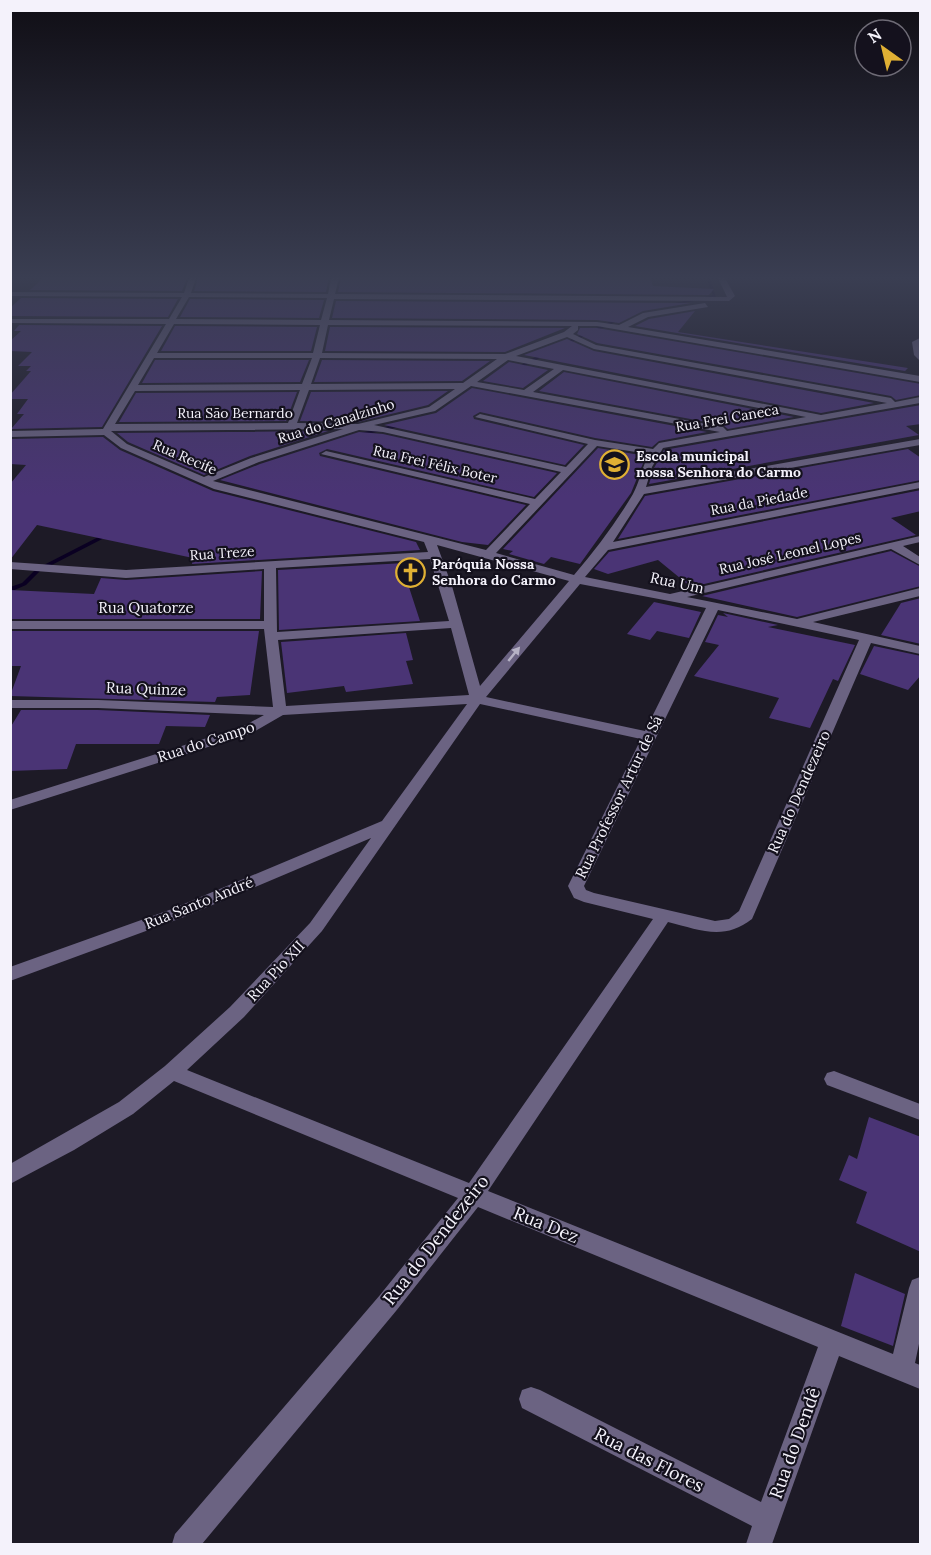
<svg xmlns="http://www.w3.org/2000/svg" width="931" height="1555" viewBox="0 0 931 1555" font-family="Lora,serif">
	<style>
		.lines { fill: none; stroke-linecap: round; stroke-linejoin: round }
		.stream { fill: #0a0022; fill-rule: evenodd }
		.building { fill: #4a3475 }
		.minor { fill: #6b6382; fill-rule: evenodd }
		.oneway { fill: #b6b2c5 }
		.labels { text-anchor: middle; stroke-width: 4.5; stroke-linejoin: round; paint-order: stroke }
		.far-street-label { font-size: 14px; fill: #f4f2fb; stroke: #14111d }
		.far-poi-label { font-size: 14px; font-weight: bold; fill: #f4f2fb; stroke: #14111d; text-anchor: start }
		.street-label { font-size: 15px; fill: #f4f2fb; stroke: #14111d }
		.near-street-label { font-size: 18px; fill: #f4f2fb; stroke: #14111d }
	</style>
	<rect width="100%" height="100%" fill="#1d1a26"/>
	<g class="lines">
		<g class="stream">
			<polygon points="706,278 710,278 716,297 667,306 665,305 713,295"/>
			<polygon points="618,318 622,319 563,346 559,345"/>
			<polygon points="545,352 549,353 515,371 511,370"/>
			<polygon points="401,423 404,425 403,426 355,437 352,435"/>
			<polygon points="110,531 113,533 112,534 40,571 26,585 10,592 10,587 22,583 36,569"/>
		</g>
	</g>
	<g class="building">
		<polygon points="43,278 187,278 182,291 30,290"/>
		<polygon points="198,278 329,278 326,292 194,291"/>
		<polygon points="341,278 650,278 653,286 714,289 709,295 338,292"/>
		<polygon points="21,298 178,299 168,317 10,316 10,308"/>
		<polygon points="190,299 324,300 319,318 180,317"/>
		<polygon points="336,301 691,303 643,311 619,323 597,320 332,318"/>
		<polygon points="695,311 678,332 908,368 905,371 635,326 649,319"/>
		<polygon points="19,325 162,326 102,427 11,429 24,414 17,414 28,399 10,399 10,395 31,371 26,371 31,366 18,366 32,352 10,351 10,341 21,331 14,331"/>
		<polygon points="175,326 317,327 311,351 161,351"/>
		<polygon points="330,327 565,328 505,352 325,351"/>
		<polygon points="580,328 597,328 921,384 921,395 896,400 891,396 597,343 577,334"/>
		<polygon points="567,339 594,351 874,403 821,413 524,355"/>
		<polygon points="155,360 309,360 300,382 142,383"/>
		<polygon points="322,360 490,361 462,381 314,382"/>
		<polygon points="509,362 548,370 523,388 483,381"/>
		<polygon points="564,372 794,417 728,429 723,425 539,391"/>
		<polygon points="472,388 707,432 659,441 652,447 595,438 480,412 473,416 474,419 584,445 565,465 384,425 436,413"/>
		<polygon points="448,391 428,405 358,422 300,421 311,392"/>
		<polygon points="297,392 286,421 119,422 136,393"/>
		<polygon points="921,405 921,424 906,426 919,435 649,484 654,468 664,450"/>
		<polygon points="328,431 250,456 204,475 128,442 117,433"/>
		<polygon points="359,432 383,434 557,473 534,497 327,449 319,453 320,456 526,505 488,545 462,542 220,480 260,464"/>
		<polygon points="103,437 120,450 213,491 416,542 420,550 192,564 193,558 37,525 10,560 10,484 26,465 10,464 10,439"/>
		<polygon points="598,448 646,456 631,493 580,564 551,557 544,564 509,554 513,551 503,549"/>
		<polygon points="908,449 921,458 921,480 618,539 645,496"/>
		<polygon points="921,490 921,511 891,518 916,535 691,587 658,560 608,574 594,569 609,552"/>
		<polygon points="891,551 921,567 921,586 797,617 702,596"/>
		<polygon points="405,563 410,578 406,578 420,621 279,630 278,570"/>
		<polygon points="262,571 260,619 10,619 10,590 94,594 101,578 126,580"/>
		<polygon points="921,598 921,644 881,635 901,603"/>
		<polygon points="654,602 701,612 689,638 657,631 650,640 627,634"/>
		<polygon points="723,613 778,625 768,627 855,645 838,681 833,679 810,728 769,718 779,698 694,676 719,645 705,642 718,615 728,617"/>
		<polygon points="10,631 259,631 250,695 217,697 215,702 10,696 21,666 10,666"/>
		<polygon points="406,633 413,660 406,661 413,684 346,692 344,686 287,693 281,642"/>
		<polygon points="874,646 921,656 921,675 908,690 860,674"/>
		<polygon points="21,710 98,710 210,715 205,727 166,726 159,744 76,744 67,769 10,771 10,728"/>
		<polygon points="869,1117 921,1137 921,1252 856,1223 867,1192 839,1180 849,1155 857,1159"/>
		<polygon points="855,1273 905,1294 893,1346 841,1326"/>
	</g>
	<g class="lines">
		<g class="minor">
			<path d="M189 278H196L191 293 328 294 331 278H339L335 294 727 297 718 278H725L735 296 729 301 334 299 329 320 597 322 619 325 643 313 705 303 708 307 648 317 628 327 920 376V382L597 326H578V330L573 334 596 345 891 398 895 402 920 397V403L663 448 652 467 646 487 920 439V445L644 494 613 542 920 482V488L608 550 585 577 670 594 920 536V542L903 546 920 557V565L891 549 687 597 797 619 920 588V596L813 622 920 646V654L871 643 752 919C724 941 700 930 668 922L488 1191 893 1354 909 1288 912 1280 920 1277V1339L915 1363 920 1365V1389L839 1356 772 1544H746L752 1526 522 1408 519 1399 522 1390 531 1387 540 1390 761 1502 818 1347 478 1207 396 1311 202 1544H172L175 1534 380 1295 458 1198 174 1081 133 1114 74 1150 10 1184V1164L119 1102 165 1066 230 1007 310 923 371 838 184 917 10 981V967L172 909 382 821 467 704 283 715 252 733 10 810V800L242 727 264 715 98 708H10V700H98L273 707 264 629H10V621H264V569L126 578 10 569V562L126 570 428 552 424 542 214 489 121 448 104 435 10 437V431L103 429 166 324 10 323V319H169L182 297 10 296V292L184 293ZM189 297 327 298 321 320 176 319ZM174 324 320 325 313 353H157ZM328 325 572 326 564 332 505 354 322 353ZM567 337 594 349 887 403 821 415 516 356ZM154 358H312L302 384 138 385ZM320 358 497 359 463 383 311 384ZM508 360 554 369 524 390 477 382ZM563 370 806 417 727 431 723 427 533 392ZM471 386 720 432 659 443 653 449 595 440 480 414 475 417 588 444 566 467 374 425 435 411ZM455 389 429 407 358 424 297 423 309 390ZM300 390 288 423 115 424 135 391ZM343 429 251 458 204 477 127 444 111 431ZM359 430 383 432 561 472 535 499 326 451 321 454 530 504 486 550 213 481 259 462ZM597 446 649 454C642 467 640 481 633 494 616 523 596 549 574 575L496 553ZM437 545 569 581 480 686 452 586ZM430 559 449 621 277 632 276 568ZM580 584 706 608 645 731 486 697ZM718 610 859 640 739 911 729 919 715 921 594 893 586 890 584 886ZM451 628 469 695 286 706 278 640ZM480 704 641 739 568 886 574 898 584 902 653 919 469 1183 187 1070 244 1017 322 931Z"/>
			<polygon points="920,338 920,361 914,355 912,342"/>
			<polygon points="834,1071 920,1104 920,1120 827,1085 824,1079 827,1073"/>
		</g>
	</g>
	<defs><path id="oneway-solid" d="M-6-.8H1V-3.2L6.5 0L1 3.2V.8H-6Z" transform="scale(1.5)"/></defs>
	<use class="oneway" href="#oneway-solid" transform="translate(514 654) rotate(-51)"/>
	<linearGradient id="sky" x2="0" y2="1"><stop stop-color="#100e15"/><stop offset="0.56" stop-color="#3a3e52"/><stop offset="1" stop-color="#3a3e52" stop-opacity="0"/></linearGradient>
	<rect width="931" height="496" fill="url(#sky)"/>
	<defs>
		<symbol id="school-ring" viewBox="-11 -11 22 22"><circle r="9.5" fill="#14111d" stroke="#e0b034" stroke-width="1.5"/><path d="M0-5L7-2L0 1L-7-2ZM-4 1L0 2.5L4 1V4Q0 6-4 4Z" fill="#e0b034"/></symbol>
		<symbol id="church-ring" viewBox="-11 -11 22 22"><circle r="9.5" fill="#14111d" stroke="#e0b034" stroke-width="1.5"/><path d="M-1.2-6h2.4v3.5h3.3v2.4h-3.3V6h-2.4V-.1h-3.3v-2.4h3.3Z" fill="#e0b034"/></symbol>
	</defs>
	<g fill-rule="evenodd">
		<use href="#school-ring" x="598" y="448" width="33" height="33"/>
		<use href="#church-ring" x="394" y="556" width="33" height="33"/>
	</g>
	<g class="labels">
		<g class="far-street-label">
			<text x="235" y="418">Rua São Bernardo</text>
			<text transform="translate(727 418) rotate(-10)" y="5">Rua Frei Caneca</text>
			<text transform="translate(336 421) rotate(-17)" y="5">Rua do Canalzinho</text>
			<text transform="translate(185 457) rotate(23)" y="5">Rua Recife</text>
			<text transform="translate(435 464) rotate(13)" y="5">Rua Frei Félix Boter</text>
			<text transform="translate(759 501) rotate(-11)" y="5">Rua da Piedade</text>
			<text transform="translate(222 553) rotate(-4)" y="5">Rua Treze</text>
			<text transform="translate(790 553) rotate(-13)" y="5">Rua José Leonel Lopes</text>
		</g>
		<g class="far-poi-label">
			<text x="636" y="461">Escola municipal<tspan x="636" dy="16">nossa Senhora do Carmo</tspan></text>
			<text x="432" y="569">Paróquia Nossa<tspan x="432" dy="16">Senhora do Carmo</tspan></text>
		</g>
		<g class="street-label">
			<text transform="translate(677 583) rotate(12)" y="5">Rua Um</text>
			<text x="146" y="613">Rua Quatorze</text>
			<text transform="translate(146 689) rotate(2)" y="5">Rua Quinze</text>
			<text transform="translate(206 742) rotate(-18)" y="5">Rua do Campo</text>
			<text transform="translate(799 792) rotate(-66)" y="5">Rua do Dendezeiro</text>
			<text transform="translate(619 797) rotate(-64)" y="5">Rua Professor Artur de Sá</text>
			<text transform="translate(199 903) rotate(-22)" y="5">Rua Santo André</text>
			<text transform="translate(276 971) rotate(-47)" y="5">Rua Pio XII</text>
		</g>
		<g class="near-street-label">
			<text transform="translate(546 1225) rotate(22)" y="6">Rua Dez</text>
			<text transform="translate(436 1240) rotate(-52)" y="6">Rua do Dendezeiro</text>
			<text transform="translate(795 1443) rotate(-70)" y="6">Rua do Dendê</text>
			<text transform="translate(649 1460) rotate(27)" y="6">Rua das Flores</text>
		</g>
	</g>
	<rect width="931" height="1555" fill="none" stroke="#f4f2fb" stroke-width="24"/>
	<g transform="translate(883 48) rotate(326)"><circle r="28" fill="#14111d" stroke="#6e6b76" stroke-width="1.5"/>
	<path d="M0-4.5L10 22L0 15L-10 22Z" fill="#e0b034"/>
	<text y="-9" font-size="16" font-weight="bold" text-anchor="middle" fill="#f4f2fb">N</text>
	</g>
</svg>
